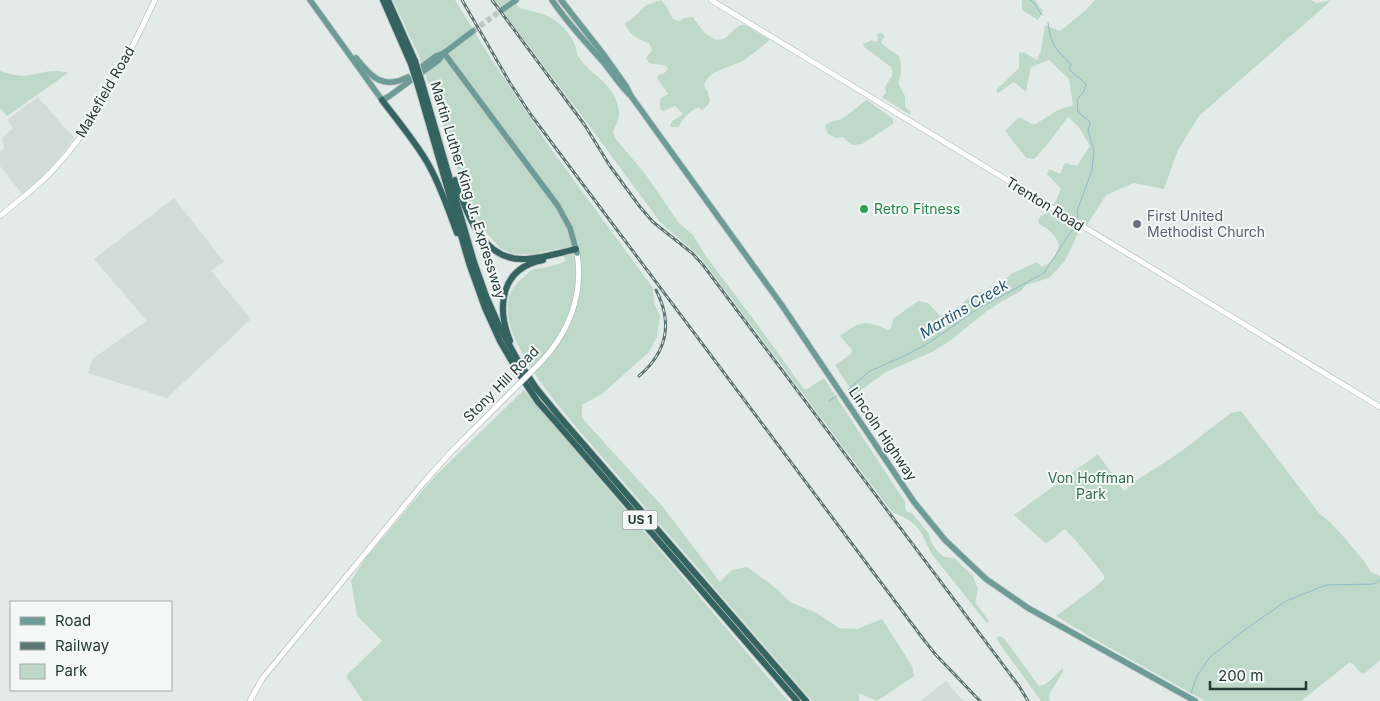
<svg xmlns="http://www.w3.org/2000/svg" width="1380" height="701" viewBox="0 0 1380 701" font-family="Inter,sans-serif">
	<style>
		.built { fill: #d1dbd8 }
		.green { fill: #bed9c9 }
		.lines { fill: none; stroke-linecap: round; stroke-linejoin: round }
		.stream { stroke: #91b9c9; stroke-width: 1 }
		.primary-tunnel { stroke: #bdc8c5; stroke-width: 5.5; stroke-dasharray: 5.5 3; stroke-linecap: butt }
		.secondary-casing { stroke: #a3b5b1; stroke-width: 6 }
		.primary-casing { stroke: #c2c8c7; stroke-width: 7 }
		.highway-casing { stroke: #c2c8c7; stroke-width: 8 }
		.secondary { stroke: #fff; stroke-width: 5 }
		.primary { stroke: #6d9b96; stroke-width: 5.5 }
		.highway { stroke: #346360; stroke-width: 6 }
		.rail-casing { stroke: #5f7573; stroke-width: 3 }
		.rail { stroke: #f3f8f6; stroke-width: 1; stroke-dasharray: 4; stroke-linecap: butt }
		.secondary-bridge-casing { stroke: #a3b5b1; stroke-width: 6; stroke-linecap: butt }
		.highway-bridge-casing { stroke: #c2c8c7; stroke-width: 8; stroke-linecap: butt }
		.secondary-bridge { stroke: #fff; stroke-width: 5 }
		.highway-bridge { stroke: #346360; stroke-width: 6 }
		.leisure-dot { fill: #2e9e5b; stroke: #f3f8f6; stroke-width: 2 }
		.worship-dot { fill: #6b7280; stroke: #f3f8f6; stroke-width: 2 }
		.labels { text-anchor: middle; stroke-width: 4; stroke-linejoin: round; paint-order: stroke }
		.shield { fill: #f3f8f6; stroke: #637370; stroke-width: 1 }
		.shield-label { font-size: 12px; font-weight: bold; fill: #253a37 }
		.street-label { font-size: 14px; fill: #253a37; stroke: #f3f8f6 }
		.leisure-label { font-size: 14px; fill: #27864d; stroke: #f3f8f6; text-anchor: start }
		.worship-label { font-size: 14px; fill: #5b616d; stroke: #f3f8f6; text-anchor: start }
		.park-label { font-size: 14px; fill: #346c51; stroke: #f3f8f6 }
		.water-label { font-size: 15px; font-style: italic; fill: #26586f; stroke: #f3f8f6 }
	</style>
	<rect width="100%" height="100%" fill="#e3ebe8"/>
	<g class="built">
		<polygon points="38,97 74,138 59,158 42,177 22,194 0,166 0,153 4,148 2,138 13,128 7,120"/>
		<polygon points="174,198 224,262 211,271 251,319 167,398 88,373 92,359 147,321 94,259"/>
		<polygon points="946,681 963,701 920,701"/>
	</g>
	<g class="green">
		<path d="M393 0H455L488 54 551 149 653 288 654 303 660 316 657 337 648 353 602 394 582 405V418L663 507 720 582 732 570 747 567 777 589 790 602 815 612 839 628 857 629 882 619 912 666 914 676 877 701 859 693V701H812L571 421C548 392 480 315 520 280 524 277 528 272 532 270 536 268 543 268 547 267 553 266 560 264 566 261L560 248 534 254H512L500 248 484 230 473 212 457 168 419 56Z"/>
		<path d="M494 0H517V5L520 8C530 11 544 13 553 19 562 25 571 35 575 45 577 49 576 53 578 56 590 75 610 80 617 103 621 114 619 121 613 131L615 138 646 175 678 222 693 235 705 255 754 320 804 389H807L824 378 905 502V507L906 511 912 513 929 534 931 542 937 551 944 557 954 558 973 576 978 589 975 602 989 621 988 623 985 621 931 553C928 547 925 540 922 534 915 522 904 517 892 512L700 257 660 222 588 124Z"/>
		<path d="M661 0 666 6 673 19 679 21 684 18 693 17C699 27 712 45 725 38 731 34 734 28 741 25H745L770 40C761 47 753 54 744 60 731 68 708 69 704 86L708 92 710 102 703 110 700 109 699 107C690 111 682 118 679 127H670L672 121 682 115V113L675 106 664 111 660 109V99L668 94 657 78 658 75C663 74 666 73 668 68L666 66C660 64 655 65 649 63L646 58 652 50 649 43C640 41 627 33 625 23L631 20 645 6Z"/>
		<polygon points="1022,0 1035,0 1043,11 1038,20 1022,10"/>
		<polygon points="1095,0 1311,0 1316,3 1332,0 1199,116 1178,150 1164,189 1134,183 1106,195 1087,225 1054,205 1061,189 1047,174 1049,169 1060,174 1065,163 1077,166 1090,146 1078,126 1068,117 1046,146 1034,159 1026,158 1005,131 1019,117 1034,125 1058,110 1073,105 1069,79 1049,60 1031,67 1026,92 1014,82 998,93 996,90 1019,68 1019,52 1025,53 1037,60 1041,51 1045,25 1060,31 1086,10"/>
		<path d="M880 33 883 34 885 37 882 40 881 43C887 47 892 52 899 56 902 66 902 74 898 83L905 96V107L911 112 910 115 882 97 886 93 885 87 893 74 891 67 864 47 863 44 872 40 875 42 878 41 877 35Z"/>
		<path d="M0 71C7 73 16 76 24 76 39 74 53 68 68 73L7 116 0 108Z"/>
		<path d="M867 100 893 119V124L862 144 852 145 843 137 836 138 828 134 825 126C830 120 836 122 843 118 852 113 858 105 867 100Z"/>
		<path d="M1049 212 1079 231 1065 261 1049 278 1026 285 1021 291 1001 302 987 311 951 340 932 352 886 372 854 395 835 365 850 355 852 350 840 336C859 322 865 319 887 330L891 329 893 319 918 301 928 303 940 316 960 306 970 296 999 284 1011 274 1037 262 1042 267C1052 263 1057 254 1059 244 1054 234 1049 229 1039 224L1038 221 1041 216Z"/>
		<polygon points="524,390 788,701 363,701 346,676 382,641 357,616 351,581 365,559 434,477"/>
		<path d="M1241 411 1319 513 1330 522 1342 535 1364 561 1371 572 1380 576V660L1364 674C1357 672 1356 665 1350 662L1301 701H1205L1089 636 1056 616 1093 589 1104 579V575L1077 542 1065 529C1057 533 1053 541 1045 543L1014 515 1098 454 1124 491 1137 480 1179 453 1231 413Z"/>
		<path d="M998 636 1004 638 1039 686C1049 685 1055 674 1063 668V672L1049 694 1050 701H1041L997 640Z"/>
	</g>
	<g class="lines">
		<g class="stream">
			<polyline points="1030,0 1034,3 1042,15"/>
			<path d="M1048 23C1052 47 1054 47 1071 64L1069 69C1075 76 1081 78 1086 85L1084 91 1077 100 1078 112 1090 122 1088 131 1094 151 1092 170 1077 211 1078 218"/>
			<polyline points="848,390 870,371 902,357 927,344 976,310 1044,273 1074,227"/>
			<polyline points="829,401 837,396"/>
			<polyline points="1191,693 1197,676 1210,657 1243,631 1286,601 1326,585 1374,584 1380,580"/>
		</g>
		<polyline class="primary-tunnel" points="473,31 502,10"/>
		<defs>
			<g id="secondary">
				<polyline points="711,0 1380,407"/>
				<path d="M0 216C18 201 36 188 52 171 99 122 126 59 155 0"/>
				<path d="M538 365C568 335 584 296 577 253"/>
				<polyline points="250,701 262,679 424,482 450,453 515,388"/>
			</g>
			<g id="primary">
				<polyline points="310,0 382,100"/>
				<path d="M552 0C567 23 586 42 604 63 613 74 620 86 631 96L781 304 914 502 945 540 986 579 1028 608 1195 701"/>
				<polyline points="561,0 604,55 626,86 630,94"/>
				<polyline points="502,10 516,0"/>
				<polyline points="444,53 558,206 570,228 577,253"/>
				<path d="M356 58C371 77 383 90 408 77"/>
				<polyline points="416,71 436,56 444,53"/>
				<polyline points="382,100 388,97 439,60 444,53 473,31"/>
			</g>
			<g id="highway">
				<polyline points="383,0 411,64"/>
				<polyline points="388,0 415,61"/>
				<polyline points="422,83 474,262 486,296 500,328 517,359 536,388 559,416 806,701"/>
				<polyline points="418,86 469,263 485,308 500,341 518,372 538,402 554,420 797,701"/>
				<path d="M382 100C397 120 414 140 427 162 440 184 448 209 457 233"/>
				<path d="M455 180C467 212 481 260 523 259 539 259 560 253 576 249"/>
				<path d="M510 341C496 306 501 268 543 260"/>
			</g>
		</defs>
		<use href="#secondary" class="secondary-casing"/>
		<use href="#primary" class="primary-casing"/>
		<use href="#highway" class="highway-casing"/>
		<use href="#secondary" class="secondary"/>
		<use href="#primary" class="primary"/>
		<use href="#highway" class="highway"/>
		<defs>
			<g id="rail">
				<polyline points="462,0 510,83 531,115 924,640 936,655 980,701"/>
				<polyline points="492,0 584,124 610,166 640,207 653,222 692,253 703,265 1019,686 1028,701"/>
				<path d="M639 376C667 352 673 323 656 290"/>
			</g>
		</defs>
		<use href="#rail" class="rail-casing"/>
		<use href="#rail" class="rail"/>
		<defs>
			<polyline id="secondary-bridge" points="515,388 538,365"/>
			<g id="highway-bridge">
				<polyline points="415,61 422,83"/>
				<polyline points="411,64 418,86"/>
			</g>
		</defs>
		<use href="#secondary-bridge" class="secondary-bridge-casing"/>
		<use href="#highway-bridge" class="highway-bridge-casing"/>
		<use href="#secondary-bridge" class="secondary-bridge"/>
		<use href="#highway-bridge" class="highway-bridge"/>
	</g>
	<circle class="leisure-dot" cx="864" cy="209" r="5"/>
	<circle class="worship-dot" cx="1137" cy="224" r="5"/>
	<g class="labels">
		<rect class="shield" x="622.5" y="510.5" width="35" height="19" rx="4"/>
		<g class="shield-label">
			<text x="640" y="524">US 1</text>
		</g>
		<g class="street-label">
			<text transform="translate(105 92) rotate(-60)" y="5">Makefield Road</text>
			<text transform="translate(468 190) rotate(73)" y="5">Martin Luther King Jr. Expressway</text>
			<text transform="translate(1045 204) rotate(32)" y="5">Trenton Road</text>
			<text transform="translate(501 384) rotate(-45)" y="5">Stony Hill Road</text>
			<text transform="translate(883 434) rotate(56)" y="5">Lincoln Highway</text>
		</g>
		<g class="leisure-label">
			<text x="874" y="214">Retro Fitness</text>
		</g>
		<g class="worship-label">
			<text x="1147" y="221">First United<tspan x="1147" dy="16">Methodist Church</tspan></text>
		</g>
		<g class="park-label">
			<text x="1091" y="483">Von Hoffman<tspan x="1091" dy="16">Park</tspan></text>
		</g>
		<g class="water-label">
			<text transform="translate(964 309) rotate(-31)" y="5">Martins Creek</text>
		</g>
	</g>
	<rect x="10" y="601" width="162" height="90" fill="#f3f8f6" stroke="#a1acaa"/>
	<rect x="20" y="617" width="25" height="8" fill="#6d9b96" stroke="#a1acaa"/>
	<text x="55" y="626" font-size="15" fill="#253a37">Road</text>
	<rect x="20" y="642" width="25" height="8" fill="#5f7573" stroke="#a1acaa"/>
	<text x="55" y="651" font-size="15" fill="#253a37">Railway</text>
	<rect x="20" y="664" width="25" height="15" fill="#bed9c9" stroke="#a1acaa"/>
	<text x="55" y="676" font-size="15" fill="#253a37">Park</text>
	<path d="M1210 681v8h96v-8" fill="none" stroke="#253a37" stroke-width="2.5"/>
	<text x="1218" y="681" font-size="15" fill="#253a37" stroke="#f3f8f6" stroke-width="4" paint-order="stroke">200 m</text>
</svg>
